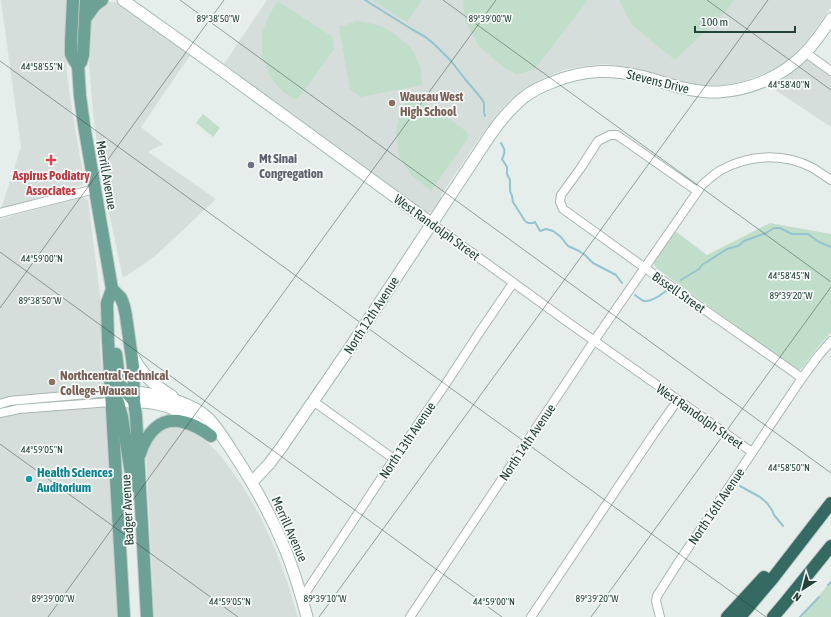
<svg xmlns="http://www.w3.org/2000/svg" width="831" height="617" viewBox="0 0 831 617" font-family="'Asap Condensed',sans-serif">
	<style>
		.built { fill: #d5deda }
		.green { fill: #c1deca }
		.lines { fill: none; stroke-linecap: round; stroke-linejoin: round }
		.stream { stroke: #93c4cf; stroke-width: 2 }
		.street-casing { stroke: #a9b6b2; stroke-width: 10 }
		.secondary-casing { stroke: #a5b9b3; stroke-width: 13 }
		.primary-casing { stroke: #c2cac8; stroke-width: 14 }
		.highway-casing { stroke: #c2cac8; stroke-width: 14 }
		.street { stroke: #fff; stroke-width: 8 }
		.secondary { stroke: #fff; stroke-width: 11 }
		.primary { stroke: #6ea195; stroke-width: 12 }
		.highway { stroke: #346a61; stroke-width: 12 }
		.ticks { fill: none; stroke: #26403a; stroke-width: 1; stroke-opacity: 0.45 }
		.education-dot { fill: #8d6e63; stroke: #f7fbf9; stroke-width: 1.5 }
		.health-dot { fill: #e0444e; stroke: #f7fbf9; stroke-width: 1.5 }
		.worship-dot { fill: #6b7280; stroke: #f7fbf9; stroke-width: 1.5 }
		.culture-dot { fill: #0f9aa8; stroke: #f7fbf9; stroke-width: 1.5 }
		.labels { text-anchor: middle; stroke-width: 3.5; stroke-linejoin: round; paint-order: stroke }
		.street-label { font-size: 13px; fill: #26403a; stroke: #f7fbf9 }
		.education-label { font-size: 13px; font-weight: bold; fill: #785e54; stroke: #f7fbf9; text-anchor: start }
		.worship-label { font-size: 13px; font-weight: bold; fill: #5b616d; stroke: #f7fbf9; text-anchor: start }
		.health-label { font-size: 13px; font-weight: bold; fill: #be3a42; stroke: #f7fbf9 }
		.culture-label { font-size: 13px; font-weight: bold; fill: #0d838f; stroke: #f7fbf9; text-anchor: start }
		.ticks-label { font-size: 10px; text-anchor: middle; fill: #26403a; stroke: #f7fbf9; stroke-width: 3.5; stroke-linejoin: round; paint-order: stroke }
	</style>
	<rect width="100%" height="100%" fill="#e6eeeb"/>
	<g class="built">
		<polygon points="2,0 68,0 66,41 67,74 71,104 84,180 83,184 79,186 1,209 21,147 1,1"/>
		<polygon points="267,0 831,0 831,7 807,41 792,56 784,63 766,73 741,82 727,85 699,85 679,81 634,68 606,64 583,66 563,70 540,80 520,92 511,99 498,113 476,143 441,195 441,199 434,211 427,213 424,212 224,64"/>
		<polygon points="108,2 114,2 121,4 191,54 141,127 163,144 148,152 216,199 153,258 123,278 101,176 93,113 89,65 90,17"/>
		<polygon points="806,53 831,71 831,127 774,89 767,80"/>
		<polygon points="83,197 88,201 89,208 102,311 100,348 106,417 109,480 119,617 0,617 0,219 78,198"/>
		<polygon points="168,425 193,430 204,439 220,455 240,482 249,497 261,518 276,551 288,584 298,617 154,617 146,450 151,439"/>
	</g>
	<g class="green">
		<polygon points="372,0 422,0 407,22"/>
		<polygon points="464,0 588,0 534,70 516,74 504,68 479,46 466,23 463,5"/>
		<polygon points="619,0 734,0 725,12 675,60 632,25"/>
		<polygon points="278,1 333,37 334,49 297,100 283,92 271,78 262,57 262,33 269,15"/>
		<polygon points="357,21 379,25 396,35 413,50 421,69 422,85 360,97 350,89 339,27"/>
		<polygon points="412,93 466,131 468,138 431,191 412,176 399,156 396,133 400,112"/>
		<polygon points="203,114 220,128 213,137 196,123"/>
		<polygon points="770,223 831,234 831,332 818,347 803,367 799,370 794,368 656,268 654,265 655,260 675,231 707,255"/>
		<polygon points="831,581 831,617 802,617"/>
	</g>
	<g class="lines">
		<g class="stream">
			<polyline points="365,0 413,30 424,36 433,43 451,61 465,79 481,98 484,103 484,113 485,116"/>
			<path d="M501 143C505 150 506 151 502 159L507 167V174L510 180V191L512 196 513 202 525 221 528 223H533L535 222 540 231 546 229 553 231 561 237 568 246 579 251 585 255 593 263 616 275 622 283"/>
			<polyline points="681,280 699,269 702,265 727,249 738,246 744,241 766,233 774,228 780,228 792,234 808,234 819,242 831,247"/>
			<path d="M635 295C638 297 641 300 644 301 651 302 661 295 666 291"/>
			<polyline points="740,486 760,497 767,503 772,510 774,515 783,526"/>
			<polyline points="828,585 831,582"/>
			<polyline points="800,617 819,597"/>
		</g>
		<defs>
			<g id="street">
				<polyline points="806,53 831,71"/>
				<polyline points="697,191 617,135 610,135 598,141 580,169 561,195 560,202 563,209 645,268 802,378"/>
				<polyline points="0,213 95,189"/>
				<polyline points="431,223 569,323 752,452"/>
				<polyline points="313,401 394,459"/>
				<polyline points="0,404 10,401 31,399 111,392"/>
				<polyline points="0,413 19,409 111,402"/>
				<polyline points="302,598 394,459 445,385 481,330 513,283"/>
				<path d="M410 617 594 341 702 185C708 180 714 174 721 170 750 154 784 153 813 168 819 172 825 176 831 180"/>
				<polyline points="531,617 653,435 678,400"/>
				<polyline points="660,617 656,601 657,596 678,563 802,378 819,355 831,341"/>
			</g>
			<g id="secondary">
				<polyline points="123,0 224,72 431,223"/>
				<path d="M132 355C144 376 152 384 172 396"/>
				<path d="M126 392C150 392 182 399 202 413 214 422 222 436 230 448 250 478 268 509 282 542 293 566 300 591 307 617"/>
				<path d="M111 402C148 401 171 401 200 426"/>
				<path d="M252 482 269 464 281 448 349 349 491 134C500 121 511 108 523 98 532 91 542 86 553 82 585 69 611 69 645 77 669 84 693 93 719 92 751 90 783 76 805 53 815 43 823 31 831 19"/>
			</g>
			<g id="primary">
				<polyline points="73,0 71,42 71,54 74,60 78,66 80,96 84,125 112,289 107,303 108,340 124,617"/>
				<polyline points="85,19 95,5 102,0"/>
				<polyline points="78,66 81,62 83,55 86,0"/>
				<polyline points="112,289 121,298 124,306 126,316 133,366 134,401 136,416 147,617"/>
				<polyline points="116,354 120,385 134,401"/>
				<polyline points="115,396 118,402 122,417 133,486"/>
				<path d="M140 454C146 434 160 416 183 422 193 424 203 430 211 436"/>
			</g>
			<g id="highway">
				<polyline points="727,617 764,577"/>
				<polyline points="740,617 773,578 831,503"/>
				<polyline points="773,617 784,604 831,546"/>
			</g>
		</defs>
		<use href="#street" class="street-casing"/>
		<use href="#secondary" class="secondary-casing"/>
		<use href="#primary" class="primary-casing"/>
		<use href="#highway" class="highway-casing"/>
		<use href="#street" class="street"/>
		<use href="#secondary" class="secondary"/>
		<use href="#primary" class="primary"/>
		<use href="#highway" class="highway"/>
	</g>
	<path class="ticks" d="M180 0 831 473M443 0 831 282M707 0 831 90M0 61 766 617M0 252 502 617M0 308 224 0M0 444 238 617M48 617 496 0M319 617 768 0M591 617 831 287"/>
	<g class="education-dot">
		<circle cx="392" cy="103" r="4"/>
		<circle cx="52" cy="382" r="4"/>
	</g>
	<path class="health-dot" d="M49 154h4v4h4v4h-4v4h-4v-4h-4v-4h4z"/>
	<circle class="worship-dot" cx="251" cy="165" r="4"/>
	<circle class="culture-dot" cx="29" cy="479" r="4"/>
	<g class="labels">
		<g class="street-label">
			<text transform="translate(658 81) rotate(14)" y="5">Stevens Drive</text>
			<text transform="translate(107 175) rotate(80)" y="5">Merrill Avenue</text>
			<text transform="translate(437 227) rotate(36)" y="5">West Randolph Street</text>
			<text transform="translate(679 292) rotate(35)" y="5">Bissell Street</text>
			<text transform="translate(371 315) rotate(-57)" y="5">North 12th Avenue</text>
			<text transform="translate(700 416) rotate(35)" y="5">West Randolph Street</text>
			<text transform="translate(407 440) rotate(-56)" y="5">North 13th Avenue</text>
			<text transform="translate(527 442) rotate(-56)" y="5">North 14th Avenue</text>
			<text transform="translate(716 506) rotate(-56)" y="5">North 16th Avenue</text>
			<text transform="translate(127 510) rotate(-93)" y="5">Badger Avenue</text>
			<text transform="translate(290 529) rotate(66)" y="5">Merrill Avenue</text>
		</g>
		<g class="education-label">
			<text x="400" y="101">Wausau West<tspan x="400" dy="15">High School</tspan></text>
			<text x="60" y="380">Northcentral Technical<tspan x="60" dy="15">College-Wausau</tspan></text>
		</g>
		<g class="worship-label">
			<text x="259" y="163">Mt Sinai<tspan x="259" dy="15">Congregation</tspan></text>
		</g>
		<g class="health-label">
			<text x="51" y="180">Aspirus Podiatry<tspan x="51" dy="15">Associates</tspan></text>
		</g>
		<g class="culture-label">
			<text x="37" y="477">Health Sciences<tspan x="37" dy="15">Auditorium</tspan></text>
		</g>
	</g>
	<g class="ticks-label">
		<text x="490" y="22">89°39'00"W</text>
		<text x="218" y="22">89°38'50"W</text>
		<text x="42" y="70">44°58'55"N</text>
		<text x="789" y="88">44°58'40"N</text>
		<text x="42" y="262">44°59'00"N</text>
		<text x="789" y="279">44°58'45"N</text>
		<text x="791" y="299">89°39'20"W</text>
		<text x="40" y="304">89°38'50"W</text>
		<text x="42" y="453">44°59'05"N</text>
		<text x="789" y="471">44°58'50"N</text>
		<text x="53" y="602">89°39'00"W</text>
		<text x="325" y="602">89°39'10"W</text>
		<text x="597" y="602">89°39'20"W</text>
		<text x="230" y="605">44°59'05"N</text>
		<text x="494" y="605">44°59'00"N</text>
	</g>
	<g transform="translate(803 589) rotate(216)" stroke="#f7fbf9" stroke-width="3" paint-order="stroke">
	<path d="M0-3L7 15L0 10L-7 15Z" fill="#26403a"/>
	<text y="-6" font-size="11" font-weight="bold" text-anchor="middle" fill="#26403a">N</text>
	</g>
	<path d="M695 26v6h100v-6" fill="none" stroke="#26403a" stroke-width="2"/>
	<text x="701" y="26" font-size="12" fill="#26403a" stroke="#f7fbf9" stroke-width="3" paint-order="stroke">100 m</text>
</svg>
